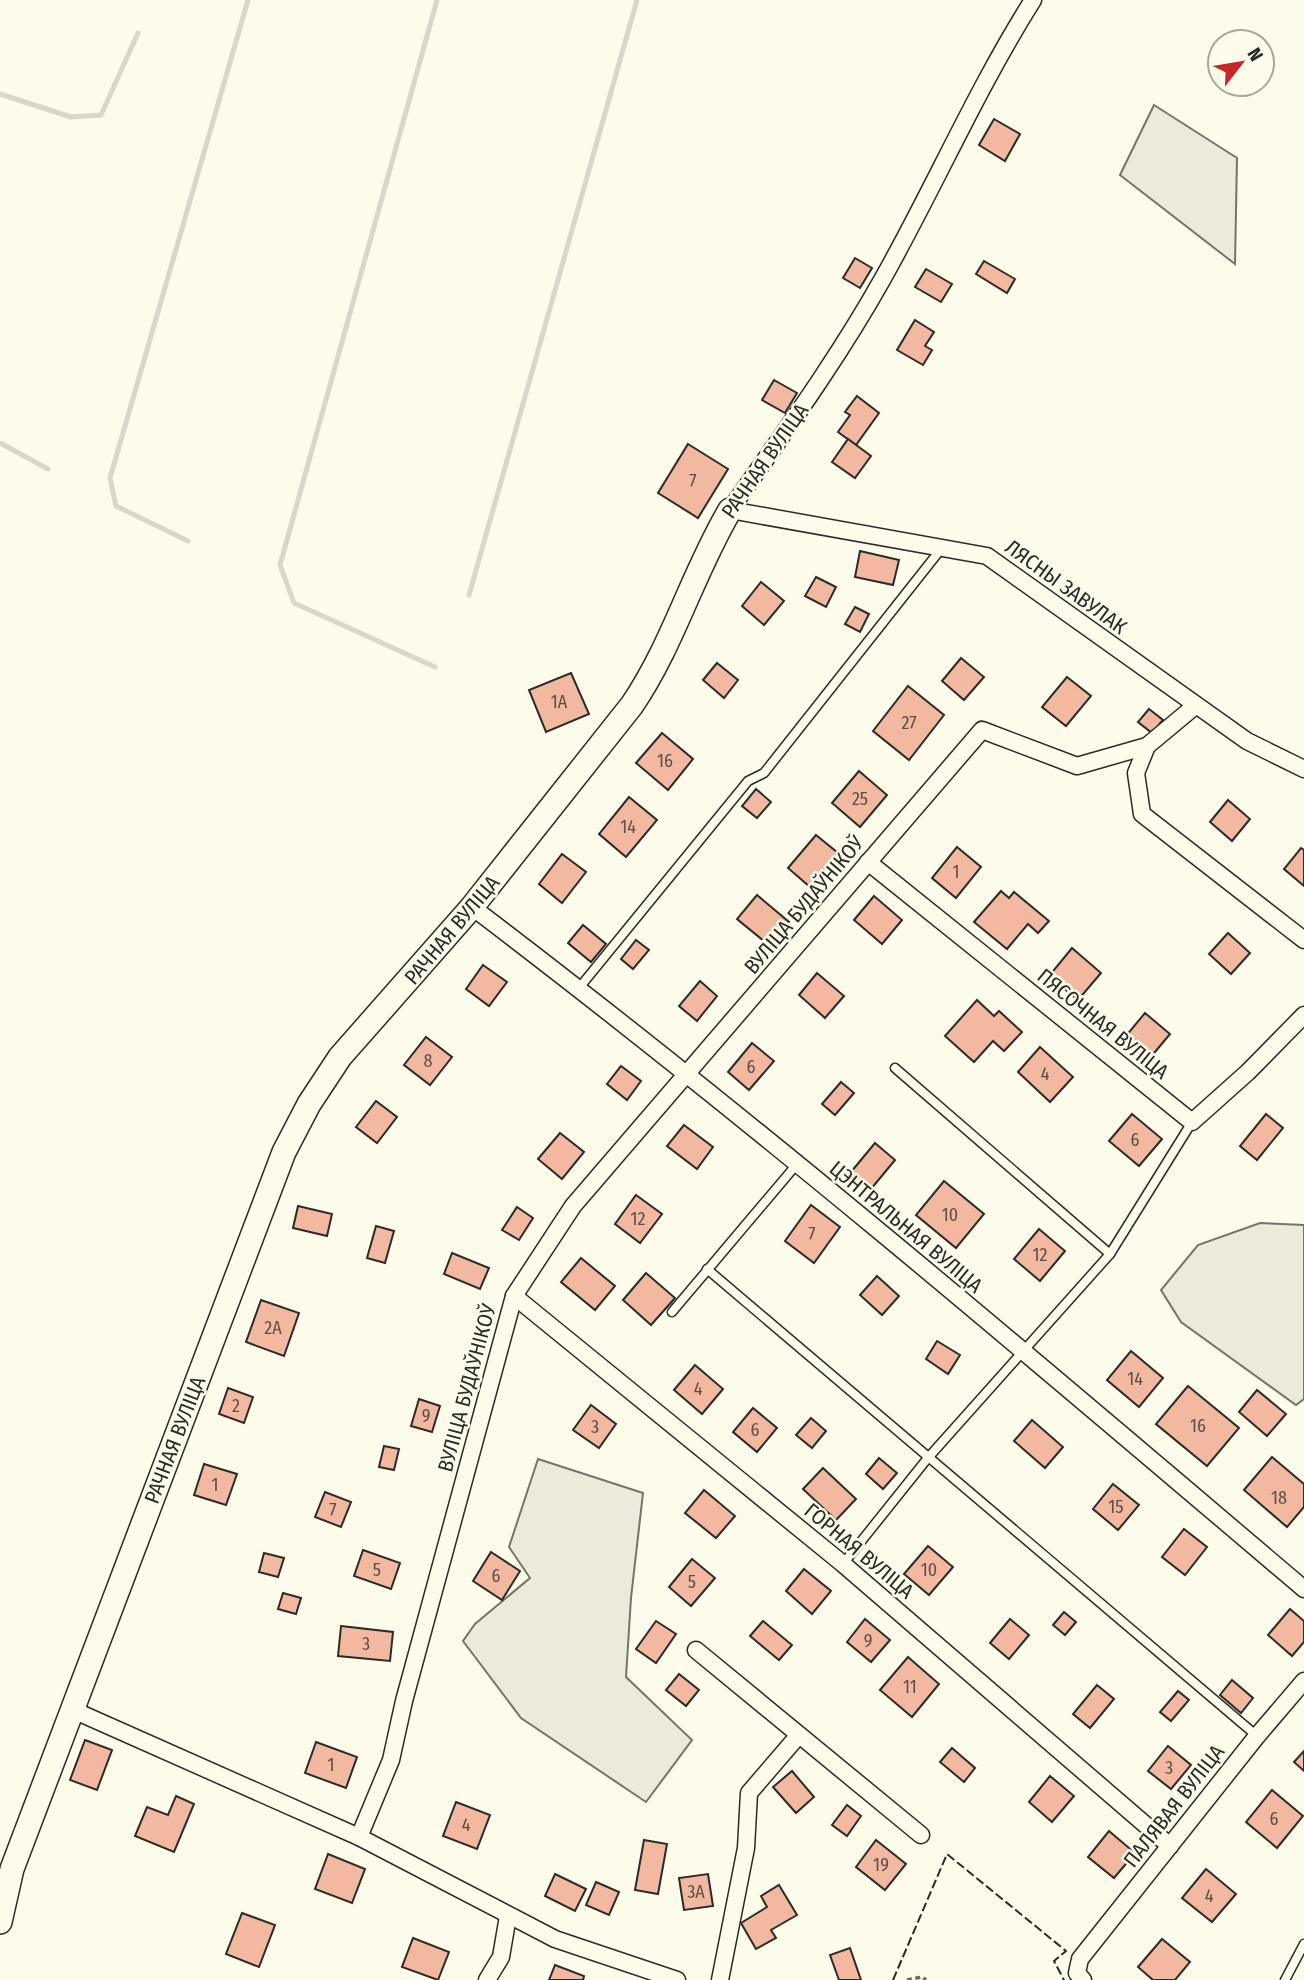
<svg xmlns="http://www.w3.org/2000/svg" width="1304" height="1980" viewBox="0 0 1304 1980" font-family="'Fira Sans Condensed',sans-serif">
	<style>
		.green { fill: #ecebdb; stroke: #74746e; stroke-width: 2 }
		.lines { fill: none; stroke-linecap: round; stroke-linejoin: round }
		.stream { stroke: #d8d7c9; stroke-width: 5 }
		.building { fill: #f2b8a0; stroke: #2b2b2b; stroke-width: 2 }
		.lane-casing { stroke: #2b2b2b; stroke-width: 11 }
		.street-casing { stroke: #2b2b2b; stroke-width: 19 }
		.secondary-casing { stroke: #2b2b2b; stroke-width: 26 }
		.path { stroke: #6a6964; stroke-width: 3.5; stroke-dasharray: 5 3.5; stroke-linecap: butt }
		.lane { stroke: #fdfbea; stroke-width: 8 }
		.street { stroke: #fdfbea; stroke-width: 16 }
		.secondary { stroke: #fdfbea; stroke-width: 23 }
		.fence { stroke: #2b2b2b; stroke-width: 2; stroke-dasharray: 9 3.5; stroke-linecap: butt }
		.labels { text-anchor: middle; stroke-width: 5; stroke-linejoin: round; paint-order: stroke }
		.number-label { font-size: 18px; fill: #5d4e48 }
		.street-label { font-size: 21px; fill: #2b2b2b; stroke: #fdfbea }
	</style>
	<rect width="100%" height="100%" fill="#fdfbea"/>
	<g class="green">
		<polygon points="1154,105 1237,158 1235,264 1120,175"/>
		<polygon points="1260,1223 1304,1225 1304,1399 1296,1405 1181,1322 1161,1290 1198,1245"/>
		<polygon points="538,1459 643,1493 631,1598 626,1677 692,1740 646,1802 521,1718 463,1641 475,1624 530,1578 509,1547"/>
	</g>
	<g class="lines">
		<g class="stream">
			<polyline points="0,94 71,117 101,115 138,33"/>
			<polyline points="0,443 48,469"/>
			<polyline points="188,541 116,506 110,478 248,0"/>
			<polyline points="469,595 637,0"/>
			<polyline points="435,667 294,603 280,565 437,0"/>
		</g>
	</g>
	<g class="building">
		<polygon points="994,119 1020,134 1005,161 979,145"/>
		<polygon points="855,258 872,268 860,288 843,278"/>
		<polygon points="984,261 1015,279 1007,293 976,274"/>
		<polygon points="926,269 952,284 941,302 915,287"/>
		<polygon points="915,320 934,332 925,346 932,350 923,365 897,350"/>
		<polygon points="774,380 797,393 785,413 762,400"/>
		<polygon points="857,396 879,413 856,445 838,432 850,415 845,412"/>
		<polygon points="848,439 871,456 855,478 832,462"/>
		<polygon points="688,444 728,469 698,518 658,493"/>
		<polygon points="860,551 899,560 893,585 855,577"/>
		<polygon points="816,577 836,587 826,607 805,596"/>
		<polygon points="761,582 784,601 764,625 742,606"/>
		<polygon points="855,607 869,614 860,632 845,624"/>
		<polygon points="961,658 984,677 964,700 942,681"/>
		<polygon points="717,663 738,680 724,698 703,680"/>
		<polygon points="571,673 589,714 546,732 529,690"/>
		<polygon points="1067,677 1091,696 1066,726 1042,707"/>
		<polygon points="908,686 944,715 909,760 873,731"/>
		<polygon points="1149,709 1163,720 1152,733 1138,722"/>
		<polygon points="662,733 693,759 668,790 636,763"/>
		<polygon points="859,771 887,795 860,827 832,803"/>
		<polygon points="756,789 771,802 757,818 742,806"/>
		<polygon points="629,797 657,820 626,857 599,834"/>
		<polygon points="1228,800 1250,819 1232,841 1210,822"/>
		<polygon points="816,835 838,853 810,887 788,868"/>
		<polygon points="957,847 981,867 956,898 932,878"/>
		<polygon points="1301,848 1304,850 1304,886 1284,869"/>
		<polygon points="562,854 586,872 562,903 539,884"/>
		<polygon points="1001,891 1009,898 1014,892 1049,921 1038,933 1028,924 1007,949 974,922"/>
		<polygon points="757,895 789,922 770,946 737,919"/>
		<polygon points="874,896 902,920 882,944 854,920"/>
		<polygon points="583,925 606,944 591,962 568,943"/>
		<polygon points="1228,933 1250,953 1231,974 1209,954"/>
		<polygon points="636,940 649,950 633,969 621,959"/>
		<polygon points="1072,948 1101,973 1078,1000 1049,976"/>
		<polygon points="483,965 507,982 489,1006 466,989"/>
		<polygon points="817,973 844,996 825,1018 799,995"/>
		<polygon points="700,981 717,996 697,1021 679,1006"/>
		<polygon points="977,1000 994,1016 999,1011 1022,1032 1004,1051 993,1041 974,1062 945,1036"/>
		<polygon points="1145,1013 1170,1034 1150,1058 1125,1037"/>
		<polygon points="426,1037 452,1057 430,1085 404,1065"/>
		<polygon points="752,1043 774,1061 749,1090 728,1072"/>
		<polygon points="1040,1047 1073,1077 1050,1102 1018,1072"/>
		<polygon points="621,1066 641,1081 627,1100 607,1084"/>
		<polygon points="841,1082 854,1093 835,1115 822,1104"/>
		<polygon points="376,1101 397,1117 377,1143 356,1127"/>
		<polygon points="1132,1114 1162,1139 1139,1166 1109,1141"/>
		<polygon points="1266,1114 1283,1128 1257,1160 1240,1146"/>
		<polygon points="684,1125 713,1147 697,1169 667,1146"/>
		<polygon points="560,1133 584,1152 562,1179 538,1159"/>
		<polygon points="875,1143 895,1160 871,1189 851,1172"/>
		<polygon points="944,1181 984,1214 956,1248 916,1215"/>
		<polygon points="636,1195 662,1214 640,1243 615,1224"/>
		<polygon points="811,1205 840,1227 814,1263 785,1241"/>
		<polygon points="298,1206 332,1214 327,1236 293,1228"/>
		<polygon points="517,1207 533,1218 519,1240 502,1230"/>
		<polygon points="376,1226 394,1231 385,1263 367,1258"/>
		<polygon points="1039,1229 1065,1251 1040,1281 1014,1259"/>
		<polygon points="452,1253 489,1268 480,1289 444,1274"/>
		<polygon points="581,1258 615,1286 595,1310 561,1282"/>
		<polygon points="646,1273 675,1298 651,1325 623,1300"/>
		<polygon points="877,1276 899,1296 882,1315 860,1295"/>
		<polygon points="261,1300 299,1313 284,1356 246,1342"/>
		<polygon points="937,1341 960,1355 948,1374 926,1359"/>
		<polygon points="1131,1351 1163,1378 1139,1407 1107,1380"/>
		<polygon points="695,1365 723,1389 702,1414 674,1390"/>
		<polygon points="1188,1386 1239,1428 1207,1466 1156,1424"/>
		<polygon points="228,1388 253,1397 244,1423 219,1414"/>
		<polygon points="1257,1390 1286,1414 1267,1436 1239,1412"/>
		<polygon points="419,1399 440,1406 432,1432 411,1426"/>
		<polygon points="591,1405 616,1424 599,1448 573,1430"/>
		<polygon points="753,1408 777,1428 757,1452 733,1432"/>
		<polygon points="811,1418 826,1431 812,1448 796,1435"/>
		<polygon points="1032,1420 1063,1447 1045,1468 1014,1441"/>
		<polygon points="384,1446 399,1449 394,1470 379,1467"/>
		<polygon points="1272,1457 1304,1484 1304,1507 1287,1527 1244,1490"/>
		<polygon points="879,1458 897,1473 883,1489 866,1474"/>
		<polygon points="204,1464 237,1474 226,1505 194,1495"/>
		<polygon points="823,1468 856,1499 836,1520 803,1489"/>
		<polygon points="1113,1484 1139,1505 1118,1530 1093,1509"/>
		<polygon points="704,1490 735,1516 716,1538 685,1513"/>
		<polygon points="325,1492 351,1502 341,1527 315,1517"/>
		<polygon points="1184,1529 1207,1547 1185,1575 1162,1557"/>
		<polygon points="928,1546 953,1567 929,1595 904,1574"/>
		<polygon points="363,1550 400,1563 391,1589 354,1576"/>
		<polygon points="491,1552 520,1571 502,1600 473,1581"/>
		<polygon points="264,1553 284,1558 278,1577 259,1572"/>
		<polygon points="692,1559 715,1578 691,1606 669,1587"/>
		<polygon points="804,1569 831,1591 812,1614 786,1591"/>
		<polygon points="283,1593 301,1598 296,1614 278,1609"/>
		<polygon points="1290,1609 1304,1621 1304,1642 1292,1656 1268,1635"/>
		<polygon points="1064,1612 1076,1622 1065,1635 1053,1625"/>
		<polygon points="865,1619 890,1640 871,1662 847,1642"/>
		<polygon points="1010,1619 1029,1635 1009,1659 990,1643"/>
		<polygon points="656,1621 676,1634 656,1663 636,1649"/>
		<polygon points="763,1621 792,1645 779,1660 750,1636"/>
		<polygon points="341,1626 393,1632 390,1661 338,1656"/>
		<polygon points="908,1657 939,1684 912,1717 880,1690"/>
		<polygon points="679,1674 699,1690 686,1706 666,1690"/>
		<polygon points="1232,1680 1253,1698 1241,1713 1220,1695"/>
		<polygon points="1097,1685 1114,1699 1090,1728 1073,1714"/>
		<polygon points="1178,1691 1189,1700 1171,1721 1160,1712"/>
		<polygon points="85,1740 112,1750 97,1790 70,1780"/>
		<polygon points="316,1742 357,1757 346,1788 305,1773"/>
		<polygon points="1168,1746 1191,1765 1171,1789 1148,1771"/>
		<polygon points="952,1748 975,1768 964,1782 940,1762"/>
		<polygon points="1304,1751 1304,1771 1294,1762"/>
		<polygon points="792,1771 814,1797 796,1813 773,1787"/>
		<polygon points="1050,1776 1074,1796 1052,1822 1029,1802"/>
		<polygon points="1272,1790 1303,1816 1277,1848 1246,1822"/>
		<polygon points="176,1796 194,1804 174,1852 135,1836 147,1807 168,1815"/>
		<polygon points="456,1802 490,1815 477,1849 443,1836"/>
		<polygon points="847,1805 861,1816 847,1836 832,1825"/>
		<polygon points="1109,1831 1135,1853 1114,1878 1088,1857"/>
		<polygon points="644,1840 667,1844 658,1894 635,1890"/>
		<polygon points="876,1840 906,1864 885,1890 856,1867"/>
		<polygon points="328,1854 365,1869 352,1903 315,1889"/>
		<polygon points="1206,1869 1236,1894 1212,1922 1182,1898"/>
		<polygon points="555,1874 586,1889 575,1911 545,1896"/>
		<polygon points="708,1874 713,1906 684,1910 679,1878"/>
		<polygon points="596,1882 619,1892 609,1915 586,1905"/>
		<polygon points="779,1885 797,1915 771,1930 776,1938 756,1949 741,1923 767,1907 761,1896"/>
		<polygon points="242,1913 275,1925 259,1967 226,1954"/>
		<polygon points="413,1938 449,1952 438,1980 402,1967"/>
		<polygon points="1162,1939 1190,1962 1175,1980 1153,1980 1138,1967"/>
		<polygon points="850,1948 861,1980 839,1980 830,1955"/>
		<polygon points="555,1965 584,1976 583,1980 549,1980"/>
	</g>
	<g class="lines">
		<defs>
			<g id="lane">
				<polyline points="579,988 748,781 764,773 941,549"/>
				<polyline points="895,1068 1110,1254"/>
				<polyline points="707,1269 1257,1736"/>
				<polyline points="672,1312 797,1164"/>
				<polyline points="843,1564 927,1459 1110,1254 1192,1122"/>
				<polyline points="1285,1980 1304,1944"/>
			</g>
			<g id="street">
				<path d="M1033 0C976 90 934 188 882 280 837 360 783 434 730 510L987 556 1247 741 1304 769"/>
				<polyline points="1195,706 1147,746 1136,773 1142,814 1304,940"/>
				<polyline points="868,862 1192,1122 1248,1072 1304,1015"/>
				<path d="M472 907C758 1124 1031 1357 1304 1589"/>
				<polyline points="514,1296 843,1564 1170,1846"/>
				<polyline points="696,1650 921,1835"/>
				<polyline points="73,1710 359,1837"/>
				<polyline points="487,1980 501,1957 508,1916"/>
				<polyline points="677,1980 555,1939 359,1837 391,1760 404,1701 514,1296 573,1206 982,730 1077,766 1147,746"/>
				<polyline points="720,1980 746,1848 749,1793 798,1736"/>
				<polyline points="1083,1980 1077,1973 1080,1959 1257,1736 1304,1681"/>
			</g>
			<path id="secondary" d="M0 1922 12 1869 284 1152 309 1104 340 1057 472 907 632 705C673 645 693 572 730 510"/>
		</defs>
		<use href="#lane" class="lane-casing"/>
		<use href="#street" class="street-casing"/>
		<use href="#secondary" class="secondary-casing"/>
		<polyline class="path" points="907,1980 922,1977 926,1980"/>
		<use href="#lane" class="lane"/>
		<use href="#street" class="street"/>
		<use href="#secondary" class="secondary"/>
		<polyline class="fence" points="893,1980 947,1854 1066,1951 1054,1961 1064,1980"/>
	</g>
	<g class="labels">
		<g class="number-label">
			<text x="693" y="487">7</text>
			<text x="559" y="708">1А</text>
			<text x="909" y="729">27</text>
			<text x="665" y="767">16</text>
			<text x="860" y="805">25</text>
			<text x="628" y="833">14</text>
			<text x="956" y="878">1</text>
			<text x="428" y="1067">8</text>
			<text x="751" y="1073">6</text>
			<text x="1045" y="1080">4</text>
			<text x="1135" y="1146">6</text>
			<text x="950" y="1221">10</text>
			<text x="638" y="1225">12</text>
			<text x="812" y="1240">7</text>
			<text x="1040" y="1261">12</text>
			<text x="273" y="1334">2А</text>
			<text x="1135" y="1385">14</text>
			<text x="698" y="1395">4</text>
			<text x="236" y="1412">2</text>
			<text x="426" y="1422">9</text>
			<text x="1198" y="1432">16</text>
			<text x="595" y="1433">3</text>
			<text x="755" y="1436">6</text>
			<text x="215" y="1491">1</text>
			<text x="1279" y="1504">18</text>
			<text x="1116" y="1513">15</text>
			<text x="333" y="1516">7</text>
			<text x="377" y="1576">5</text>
			<text x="929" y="1576">10</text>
			<text x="496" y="1582">6</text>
			<text x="692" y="1588">5</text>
			<text x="868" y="1647">9</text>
			<text x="366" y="1650">3</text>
			<text x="910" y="1693">11</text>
			<text x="331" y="1771">1</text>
			<text x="1169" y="1774">3</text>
			<text x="1274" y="1825">6</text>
			<text x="466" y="1831">4</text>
			<text x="881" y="1871">19</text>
			<text x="696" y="1898">3А</text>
			<text x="1209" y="1902">4</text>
		</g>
		<g class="street-label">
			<text transform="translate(765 461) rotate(-55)" y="7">РАЧНАЯ ВУЛІЦА</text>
			<text transform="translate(1066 587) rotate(36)" y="7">ЛЯСНЫ ЗАВУЛАК</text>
			<text transform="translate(804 905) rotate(-50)" y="7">ВУЛІЦА БУДАЎНІКОЎ</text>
			<text transform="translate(452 930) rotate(-50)" y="7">РАЧНАЯ ВУЛІЦА</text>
			<text transform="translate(1103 1024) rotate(39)" y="7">ПЯСОЧНАЯ ВУЛІЦА</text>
			<text transform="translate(906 1227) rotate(40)" y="7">ЦЭНТРАЛЬНАЯ ВУЛІЦА</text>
			<text transform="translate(467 1388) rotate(-75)" y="7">ВУЛІЦА БУДАЎНІКОЎ</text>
			<text transform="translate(175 1440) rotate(-69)" y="7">РАЧНАЯ ВУЛІЦА</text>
			<text transform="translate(859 1551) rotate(40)" y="7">ГОРНАЯ ВУЛІЦА</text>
			<text transform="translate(1174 1806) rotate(-52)" y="7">ПАЛЯВАЯ ВУЛІЦА</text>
		</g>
	</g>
	<g transform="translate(1241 63) rotate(59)"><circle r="33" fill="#fdfbea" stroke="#a9a89e" stroke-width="2"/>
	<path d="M0-5L12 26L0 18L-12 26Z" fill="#c62828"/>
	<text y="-10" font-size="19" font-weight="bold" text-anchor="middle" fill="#2b2b2b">N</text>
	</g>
</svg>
